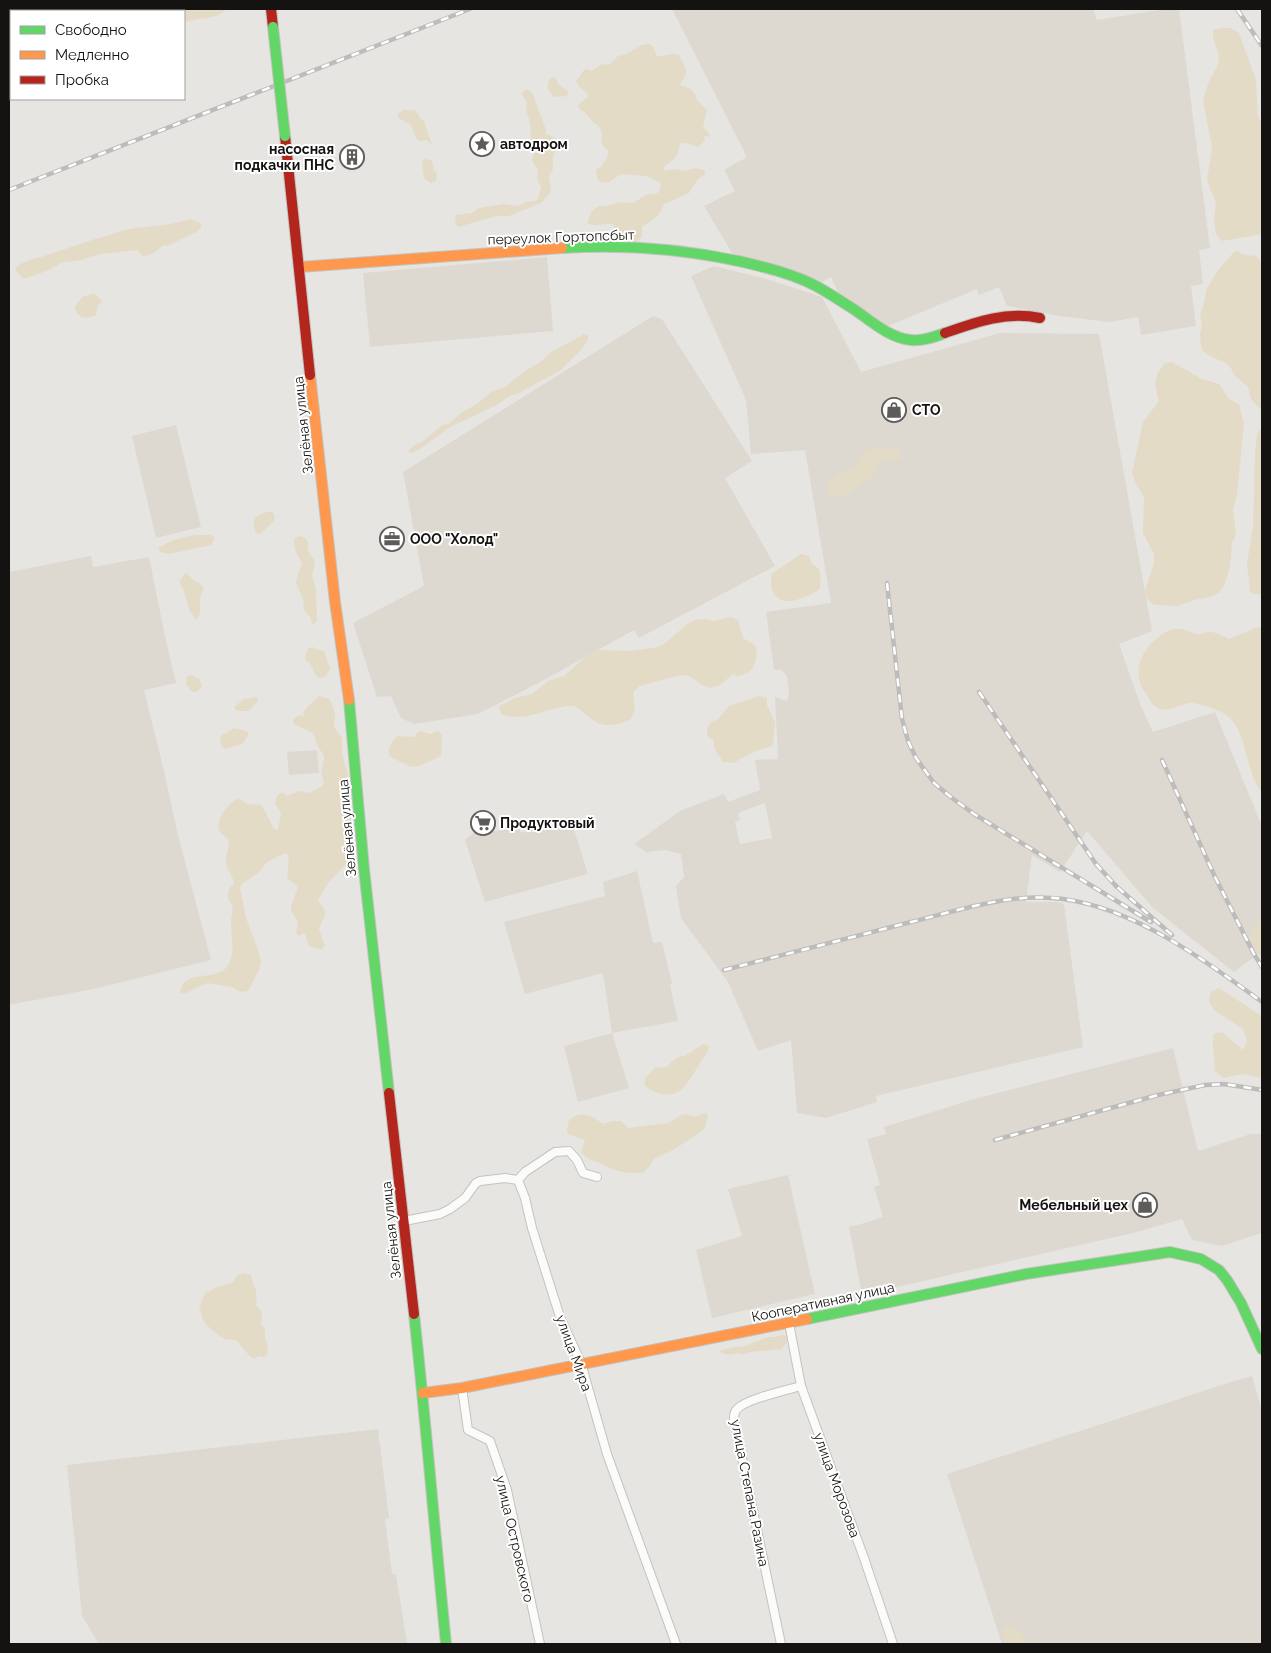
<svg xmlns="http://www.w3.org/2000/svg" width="1271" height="1653" viewBox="0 0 1271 1653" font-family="Raleway,sans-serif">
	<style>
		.built { fill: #ddd9d0; fill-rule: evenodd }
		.green { fill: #e4dbc6 }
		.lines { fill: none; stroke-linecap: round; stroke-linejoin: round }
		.street-casing { stroke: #c4c3bf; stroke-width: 10 }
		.fast-casing { stroke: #c4c3bf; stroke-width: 12 }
		.slow-casing { stroke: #c4c3bf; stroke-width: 12 }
		.jam-casing { stroke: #c4c3bf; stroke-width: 12 }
		.street { stroke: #fbfbfa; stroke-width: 8 }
		.fast { stroke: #63d668; stroke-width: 10 }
		.slow { stroke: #ff974d; stroke-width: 10 }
		.jam { stroke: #b3261e; stroke-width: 10 }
		.rail-casing { stroke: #bcbcbb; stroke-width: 4.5 }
		.rail { stroke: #fff; stroke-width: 2.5; stroke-dasharray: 8; stroke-linecap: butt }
		.fast-bridge-casing { stroke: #c4c3bf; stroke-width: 12; stroke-linecap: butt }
		.fast-bridge { stroke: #63d668; stroke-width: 10 }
		.labels { text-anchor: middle; stroke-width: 4; stroke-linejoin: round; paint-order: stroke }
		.poi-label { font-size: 14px; font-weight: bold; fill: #151311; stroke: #fff; text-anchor: start }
		.street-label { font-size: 14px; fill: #151311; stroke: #fff }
	</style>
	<rect width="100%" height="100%" fill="#e6e5e1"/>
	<g class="built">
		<polygon points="672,9 1093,9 1097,20 1165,9 1179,9 1210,248 1199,250 1203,284 1191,286 1196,326 1141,335 1138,317 1110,322 1059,316 1007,306 999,287 979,295 977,289 888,326 840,297 831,277 817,285 735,258 704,206 735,191 724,170 747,157"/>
		<polygon points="547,257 553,331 370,347 363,273"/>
		<path d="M714 266 763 278 822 297 861 372 1000 333 1099 334 1152 631 1119 644 1141 706 1153 732 1215 712 1262 826V951L1234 972 1153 908 1087 831 1060 872 1032 855 1026 902H1057L1064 904 1083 1047 876 1096 877 1102 826 1118 797 1113 791 1040 758 1051 728 982 681 918 676 886 684 877 681 854 664 850 646 852 634 844 680 811 724 794 728 802 760 790 755 760 778 759 775 697 787 701 789 694 787 677 782 670H774L766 612 831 603 805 450 751 454 746 400 691 276ZM765 803 772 838 740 844 735 822 740 820 738 813Z"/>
		<polygon points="653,316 662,319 752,461 725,478 775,566 639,638 634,630 540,682 478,714 414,724 401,718 391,696 377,697 353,623 424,586 403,472"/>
		<polygon points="176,425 201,527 156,538 132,436"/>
		<polygon points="91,556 93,567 149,557 166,641 176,683 144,690 164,771 178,835 211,960 98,988 9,1005 9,572"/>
		<polygon points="317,750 319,773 289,775 287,752"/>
		<polygon points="570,817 588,874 485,902 465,840 476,831 493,825 495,831 519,827 521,833"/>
		<polygon points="637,871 653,943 662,942 672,983 670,985 678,1021 612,1033 629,1088 578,1102 564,1046 612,1033 603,973 525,994 504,922 605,896 603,882"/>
		<polygon points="1173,1048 1198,1151 1251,1134 1262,1134 1262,1233 1222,1246 1192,1240 1182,1219 1133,1233 862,1295 849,1227 858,1225 883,1217 874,1187 880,1185 867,1139 886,1134 884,1127 974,1099"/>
		<polygon points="788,1175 815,1294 712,1318 696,1250 742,1236 728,1189"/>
		<polygon points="1252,1376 1262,1411 1262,1644 1002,1644 947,1474 1231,1382"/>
		<polygon points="378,1429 389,1518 385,1519 392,1574 396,1574 407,1644 99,1644 82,1616 67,1465"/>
	</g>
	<g class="green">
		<polygon points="9,9 96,9 93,11 11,11 11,20 9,20"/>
		<path d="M165 9H226C215 22 198 16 184 23V11H159Z"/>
		<polygon points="1221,28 1230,28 1239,33 1256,80 1258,116 1262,124 1262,234 1222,241 1216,234 1214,219 1216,203 1207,181 1212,147 1203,101 1209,81 1218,65 1219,55 1213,38 1213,30"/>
		<path d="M648 44 652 45 657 56C665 57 672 52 679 55 681 60 687 68 686 72 686 76 682 81 680 85L691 89 696 96 697 100 707 110 703 127 709 133 710 137 704 136 705 140 699 147 686 143H681C678 147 679 151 677 155 674 162 666 161 663 171L676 169 683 171 696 168 704 170 706 174 699 178 689 193 664 204 658 216 642 227V236L639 240 631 243 615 238 614 225C605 222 596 228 587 223L592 211 599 206H607L620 202 633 203 646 195 655 194 659 192 661 183 646 176 621 174C613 179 606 187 598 180L596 170 602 166C604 161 609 157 608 151 606 147 602 146 601 142 604 130 600 127 592 121 588 116 586 112 580 110L578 106 581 102 588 97 587 93 580 88 576 81 584 70 588 69 591 71 602 64 609 65 618 56 626 54 642 45Z"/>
		<path d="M551 77 556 78 559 85 568 91 567 96 555 97C548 92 545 85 551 77Z"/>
		<path d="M526 89 532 92 546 130V134L557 139 560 142 553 156V169L549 176 551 189 550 193 541 203 509 216H496L458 227C454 223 455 220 456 215L472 213 479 208 503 204 519 206 526 202 535 201 538 198 541 187 537 180 538 171 532 160 535 147C528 136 532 134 530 123 528 113 525 114 527 103L522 95 523 92Z"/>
		<path d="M403 110H412L416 111 420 118 424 121C426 130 430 136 432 145L427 140 418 141 414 133 411 125 399 118 397 115Z"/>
		<polygon points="425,158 432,161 434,170 437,173 436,181 431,183 424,178 422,161"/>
		<path d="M190 219 201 223V228L196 232 167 246 163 245C157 251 151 256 143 256L137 250 101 254 77 261 63 262 49 270 27 278H22L16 271 15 268C20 263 34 258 41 257L95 239C106 237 117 231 129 229 149 226 171 226 190 219Z"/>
		<polygon points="1237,251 1244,255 1256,256 1261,262 1262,262 1262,411 1251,399 1248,387 1235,376 1230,367 1226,363 1214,358 1203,351 1201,347 1200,335 1202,323 1200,315 1204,303 1206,290 1219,269 1234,252"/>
		<path d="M94 293 102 301 97 308 96 315C87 320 77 319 75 307L82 297Z"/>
		<polygon points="584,334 588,336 588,340 581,350 561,370 519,393 510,396 495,406 450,427 420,449 412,453 408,451 414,445 422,442 441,426 450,423 462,412 477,404 491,392 505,387 525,371 539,363 551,352"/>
		<path d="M1172 362 1202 379 1219 384 1229 399 1239 404 1244 424 1237 494 1233 509 1236 535 1232 543 1230 568 1224 586 1219 593 1210 597 1194 600 1178 606 1154 605 1147 599 1145 590 1154 563V554L1143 533 1144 497 1135 482 1132 473 1143 422 1159 401C1154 382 1153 379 1165 363Z"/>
		<polygon points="1259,431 1262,431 1262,594 1253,594 1250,592 1247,564 1253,527 1255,455 1257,434"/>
		<path d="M891 447 902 451 900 459 884 461 877 467 874 475 845 495 837 497 828 493 827 484 839 474 855 468C864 445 868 449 891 447Z"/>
		<path d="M267 512H273L275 517 273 522 260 534 256 533C251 520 254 516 267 512Z"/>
		<polygon points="194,535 211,535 215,538 211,545 207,546 168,554 160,552 158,548 173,540"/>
		<polygon points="301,536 305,538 308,542 308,550 315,562 312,576 316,590 317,621 313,625 310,617 304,610 303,598 297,586 296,581 302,563 295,550 294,540 296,537"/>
		<path d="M801 554 809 556 812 564 819 569 821 582 819 590C806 597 780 611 772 590 771 586 771 579 771 574Z"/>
		<path d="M187 573 192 579 203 586C204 591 201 593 200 598 199 609 203 608 197 620 185 610 188 593 179 582L184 574Z"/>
		<path d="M731 617 738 620 743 638 756 646C757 654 756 666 749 672 746 674 740 675 736 677L734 673 720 685 710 688 702 685 689 676 681 675 640 686 633 692 635 709 631 719C612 728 600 728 585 714 581 711 578 706 572 706 566 705 560 708 553 709 536 714 518 721 501 714L499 706 515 698 532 694 548 681 564 676 584 658 597 650 631 651 658 647 664 644 686 625 695 620 705 619 714 621Z"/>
		<path d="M1258 627 1262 628V792C1245 773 1249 739 1231 719 1224 711 1199 702 1189 703 1179 705 1165 714 1156 707 1152 705 1149 698 1147 695 1143 689 1140 685 1139 678 1135 657 1155 634 1174 629 1185 627 1190 634 1200 634 1202 634 1205 632 1207 632 1215 631 1222 636 1229 639Z"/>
		<polygon points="313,647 316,649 324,651 330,668 326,676 320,678 316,676 310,663 306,660 305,656 308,648"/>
		<polygon points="192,675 195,677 199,678 202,686 197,692 192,692 186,684 187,676"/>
		<path d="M319 696 330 699 335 715 334 727 342 738V754L348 774 346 790 351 815 350 830 353 838 352 850 348 862 329 882 318 900 326 912 319 929 325 946 322 949H319L309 946 305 933 298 936 296 932 298 922 291 910V906L297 890V886L287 878 289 855 285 853 267 862 259 872 242 884 240 888 246 918 257 947 261 961 259 970 248 991 240 992 232 987 207 983 184 994 180 992C183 969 213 981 225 969 238 957 230 934 231 920 232 914 233 909 232 904L229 901C227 894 227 889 234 884 233 874 226 869 226 862 225 855 229 849 229 842 228 836 221 835 219 830 215 819 229 803 238 798L248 804 261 805 264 809 274 829 278 830 281 813 275 804 277 796 280 793H284L287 796 299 791 310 793 322 786 324 782 321 773 324 758 323 754 318 747 313 733 294 724 293 719 300 715 304 716 303 713C307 705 313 703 319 696Z"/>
		<polygon points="759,696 767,698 767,705 775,722 773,746 756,751 733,763 723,762 714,748 714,741 707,736 707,729 711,722 718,719 729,706"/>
		<polygon points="256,697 259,700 249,711 237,711 234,707 244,699"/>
		<polygon points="234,728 246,731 249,734 242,744 226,749 222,747 220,739 222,735"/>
		<path d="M419 731 431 734 438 731 442 734 441 756 419 766 411 767 389 756C388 747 391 742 398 736L414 737Z"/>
		<polygon points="1262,917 1262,960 1250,938 1251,931"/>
		<path d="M1219 988 1262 1016V1078L1243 1074 1223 1078 1215 1071C1214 1066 1215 1060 1214 1055 1213 1045 1212 1044 1214 1034L1222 1032 1243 1050 1247 1042 1243 1029 1215 1011 1209 1002 1211 992Z"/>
		<path d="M704 1044 709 1046 707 1053C699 1063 693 1076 684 1087 674 1099 655 1095 644 1085L646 1077 655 1068 667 1067C673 1061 677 1055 685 1056L700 1046Z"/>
		<path d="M705 1113 708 1115 705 1127 703 1130 675 1149 654 1159 649 1167 642 1173H628L611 1169 604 1165 587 1158 581 1152 585 1140 568 1134 567 1129 569 1120C582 1110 591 1115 603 1124L612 1121H621L628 1128 669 1123 681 1115 686 1114 694 1117Z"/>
		<path d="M243 1273 251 1275C254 1289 258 1288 256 1305L262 1312 261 1324 265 1330V1338L268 1346 267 1355 264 1358 259 1356 253 1359 245 1351 237 1341C233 1339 229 1340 225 1339 221 1338 204 1324 203 1320 201 1314 203 1313 199 1308L205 1293 220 1286 229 1284 233 1282 238 1275Z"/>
		<path d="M782 1335 786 1336 787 1340 786 1344 780 1350C774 1348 770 1351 763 1351 755 1351 750 1352 742 1355L739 1353C732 1354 725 1357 720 1351 725 1349 736 1346 742 1347L768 1337H775Z"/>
		<path d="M1005 1626C1017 1629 1023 1634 1029 1644H1006L1002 1634Z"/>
	</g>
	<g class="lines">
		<defs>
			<g id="street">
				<polyline points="518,1180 525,1198 532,1228 560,1317 581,1363 607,1454 676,1644"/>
				<polyline points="518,1180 525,1172 555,1152 569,1151 577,1160 583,1173 597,1177"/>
				<polyline points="404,1221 440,1214 450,1209 465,1198 476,1183 480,1181 505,1178 518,1180"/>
				<polyline points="789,1323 801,1386 864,1558 893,1644"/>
				<polyline points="462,1388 468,1430 490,1441 507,1490 540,1644"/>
				<path d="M781 1644 734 1420C734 1415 734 1412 737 1409 746 1399 787 1390 801 1386"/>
			</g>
			<g id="fast">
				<path d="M562 248C623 244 684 249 743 262 768 268 793 274 816 286 829 293 842 302 855 310 872 322 890 338 911 340 923 341 934 337 945 333"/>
				<polyline points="349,700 364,869 389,1093"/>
				<path d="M414 1314C426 1424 435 1534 446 1644"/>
				<polyline points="807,1319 1026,1274 1170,1252 1201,1259 1219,1270 1227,1280 1241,1303 1262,1349"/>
			</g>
			<g id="slow">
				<polyline points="300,267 562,248"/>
				<polyline points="310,375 335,602 349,700"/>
				<polyline points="423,1393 462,1388 807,1319"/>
			</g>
			<g id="jam">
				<polyline points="271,9 273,27"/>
				<polyline points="285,136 310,375"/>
				<path d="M945 333C976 322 1006 311 1040 318"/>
				<polyline points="389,1093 414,1314"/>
			</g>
		</defs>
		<use href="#street" class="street-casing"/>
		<use href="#fast" class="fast-casing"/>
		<use href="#slow" class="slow-casing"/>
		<use href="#jam" class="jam-casing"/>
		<use href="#street" class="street"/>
		<use href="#fast" class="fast"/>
		<use href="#slow" class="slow"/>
		<use href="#jam" class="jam"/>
		<defs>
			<g id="rail">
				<polyline points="1237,9 1262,46"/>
				<polyline points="9,190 470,9"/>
				<polyline points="887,583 902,719 908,741 916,758 934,783 952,798 974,814 1151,922"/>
				<polyline points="979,692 1096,864 1116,886 1172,935"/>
				<polyline points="1162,760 1215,877 1254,954 1262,967"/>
				<path d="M724 970C787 954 849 938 911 922 960 910 1012 892 1063 899 1134 908 1206 961 1262 1002"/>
				<polyline points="995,1140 1158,1095 1205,1085 1224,1084 1262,1090"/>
			</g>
		</defs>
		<use href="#rail" class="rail-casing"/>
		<use href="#rail" class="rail"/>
		<defs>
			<polyline id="fast-bridge" points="273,27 285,136"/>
		</defs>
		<use href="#fast-bridge" class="fast-bridge-casing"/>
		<use href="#fast-bridge" class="fast-bridge"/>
	</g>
	<defs>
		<symbol id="sight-ring" viewBox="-11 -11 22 22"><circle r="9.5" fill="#fff" stroke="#5e5c5a" stroke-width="1.5"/><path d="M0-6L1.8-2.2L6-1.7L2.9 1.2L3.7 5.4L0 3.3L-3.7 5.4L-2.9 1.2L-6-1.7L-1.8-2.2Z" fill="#5e5c5a"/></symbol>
		<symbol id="building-ring" viewBox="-11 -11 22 22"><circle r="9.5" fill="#fff" stroke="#5e5c5a" stroke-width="1.5"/><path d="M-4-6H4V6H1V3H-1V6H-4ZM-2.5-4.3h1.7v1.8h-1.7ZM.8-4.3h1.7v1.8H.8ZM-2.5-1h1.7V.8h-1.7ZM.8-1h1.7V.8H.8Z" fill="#5e5c5a"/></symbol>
		<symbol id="shop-ring" viewBox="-11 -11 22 22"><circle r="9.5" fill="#fff" stroke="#5e5c5a" stroke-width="1.5"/><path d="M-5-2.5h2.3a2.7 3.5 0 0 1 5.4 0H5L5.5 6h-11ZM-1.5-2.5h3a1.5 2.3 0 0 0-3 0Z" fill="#5e5c5a"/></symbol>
		<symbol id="office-ring" viewBox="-11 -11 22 22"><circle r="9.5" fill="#fff" stroke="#5e5c5a" stroke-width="1.5"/><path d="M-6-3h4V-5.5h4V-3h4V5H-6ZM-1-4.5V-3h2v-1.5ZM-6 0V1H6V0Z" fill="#5e5c5a"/></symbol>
		<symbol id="supermarket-ring" viewBox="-11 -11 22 22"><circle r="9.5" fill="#fff" stroke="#5e5c5a" stroke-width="1.5"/><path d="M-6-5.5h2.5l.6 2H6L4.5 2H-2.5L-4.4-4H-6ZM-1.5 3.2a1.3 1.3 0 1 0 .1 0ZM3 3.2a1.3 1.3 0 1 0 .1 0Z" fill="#5e5c5a"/></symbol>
	</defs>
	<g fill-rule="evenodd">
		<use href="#sight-ring" x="468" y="130" width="28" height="28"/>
		<use href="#building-ring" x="338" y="143" width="28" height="28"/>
		<use href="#shop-ring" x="880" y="396" width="28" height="28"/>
		<use href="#office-ring" x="378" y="525" width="28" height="28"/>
		<use href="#supermarket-ring" x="469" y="809" width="28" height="28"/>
		<use href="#shop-ring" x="1131" y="1191" width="28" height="28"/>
	</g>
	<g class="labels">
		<g class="poi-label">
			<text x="500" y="149">автодром</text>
			<text x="334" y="154" text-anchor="end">насосная<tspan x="334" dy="16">подкачки ПНС</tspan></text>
			<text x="912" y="415">СТО</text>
			<text x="410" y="544">ООО "Холод"</text>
			<text x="500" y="828">Продуктовый</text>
			<text x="1128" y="1210" text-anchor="end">Мебельный цех</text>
		</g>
		<g class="street-label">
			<text transform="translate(561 237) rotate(-2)" y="5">переулок Гортопсбыт</text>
			<text transform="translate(303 425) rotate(-96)" y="5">Зелёная улица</text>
			<text transform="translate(347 828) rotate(-95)" y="5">Зелёная улица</text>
			<text transform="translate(391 1230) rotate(-96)" y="5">Зелёная улица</text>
			<text transform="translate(823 1302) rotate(-12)" y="5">Кооперативная улица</text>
			<text transform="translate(574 1353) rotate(70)" y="5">улица Мира</text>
			<text transform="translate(837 1485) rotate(70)" y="5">улица Морозова</text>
			<text transform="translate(750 1493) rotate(79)" y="5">улица Степана Разина</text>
			<text transform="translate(515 1539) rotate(77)" y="5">улица Островского</text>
		</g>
	</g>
	<rect width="1271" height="1653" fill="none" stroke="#151311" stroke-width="20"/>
	<rect x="10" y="10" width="175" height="90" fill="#ffffff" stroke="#a1a1a0"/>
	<rect x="20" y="26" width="25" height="8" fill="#63d668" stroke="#a1a1a0"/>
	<text x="55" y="35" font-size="15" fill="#151311">Свободно</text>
	<rect x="20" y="51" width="25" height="8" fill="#ff974d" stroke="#a1a1a0"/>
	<text x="55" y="60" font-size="15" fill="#151311">Медленно</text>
	<rect x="20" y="76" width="25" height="8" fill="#b3261e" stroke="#a1a1a0"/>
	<text x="55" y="85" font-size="15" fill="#151311">Пробка</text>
</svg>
